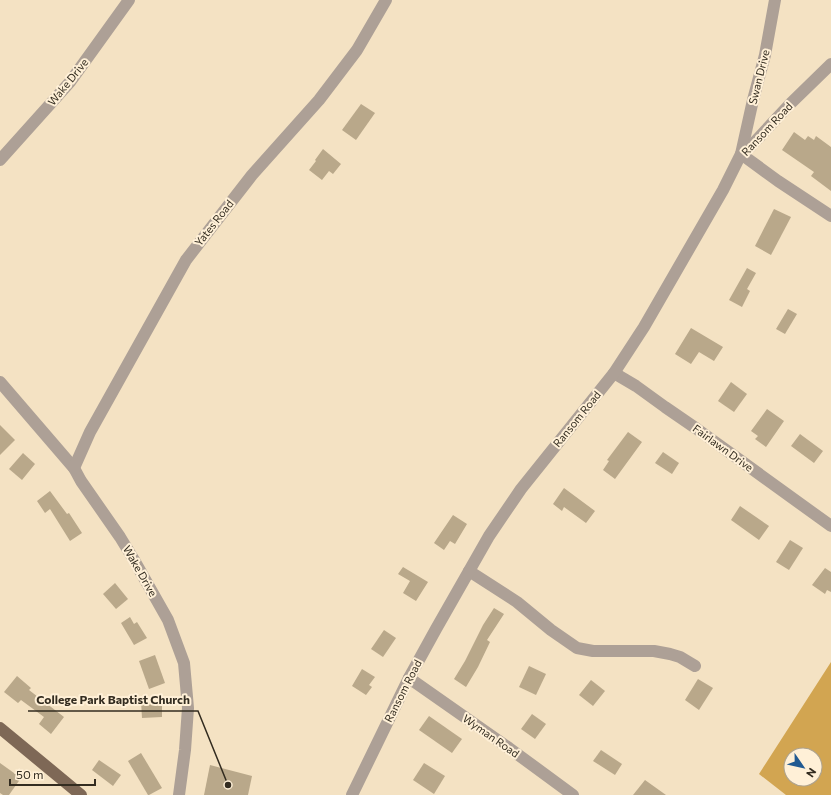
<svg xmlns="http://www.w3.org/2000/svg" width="831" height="795" viewBox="0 0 831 795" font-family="Commissioner,sans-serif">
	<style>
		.forest { fill: #d2a551; fill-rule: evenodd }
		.building { fill: #b9a88a }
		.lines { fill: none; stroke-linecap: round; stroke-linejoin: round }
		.minor { stroke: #ada096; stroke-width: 12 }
		.major { stroke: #7e6856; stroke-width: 12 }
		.labels { text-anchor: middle; stroke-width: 4; stroke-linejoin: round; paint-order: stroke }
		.street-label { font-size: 11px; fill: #332c20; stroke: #fff0d7 }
		.leader { fill: none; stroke: #332c20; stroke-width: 1.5 }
		.callout-dot { fill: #332c20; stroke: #fff0d7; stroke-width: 1.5 }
		.callout-label { font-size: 12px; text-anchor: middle; font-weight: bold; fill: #332c20; stroke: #fff0d7; stroke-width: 4; stroke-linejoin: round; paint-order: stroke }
	</style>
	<rect width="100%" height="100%" fill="#f4e2c3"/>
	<path class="forest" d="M831 662V795H786L759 774ZM791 755H815V779H791Z"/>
	<g class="building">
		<polygon points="361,104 375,113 356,140 342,130"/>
		<polygon points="794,132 805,140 808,136 814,140 816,136 831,147 831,191 811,176 814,172 782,150"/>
		<polygon points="323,149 341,164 333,174 329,171 322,180 309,170 316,161 315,160"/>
		<polygon points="774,209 791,217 771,255 755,246"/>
		<polygon points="747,268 756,273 747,289 750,291 742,307 729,300"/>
		<polygon points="788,309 797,314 785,334 776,329"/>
		<polygon points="691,328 723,347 714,361 699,352 691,364 675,354"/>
		<polygon points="731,382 747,394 734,412 718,401"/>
		<polygon points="767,409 784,421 766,447 755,439 758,436 751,431"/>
		<polygon points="0,425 15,440 0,455"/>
		<polygon points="628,432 642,442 615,479 603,470 609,461 607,460"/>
		<polygon points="800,434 823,451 814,463 791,446"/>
		<polygon points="663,452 679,463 672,474 655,463"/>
		<polygon points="23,453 35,464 22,480 9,469"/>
		<polygon points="564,488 595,511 586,523 564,507 562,511 553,504"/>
		<polygon points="50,491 67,514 69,513 82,533 70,541 50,509 45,513 37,501"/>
		<polygon points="740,506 769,526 759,540 731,520"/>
		<polygon points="453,515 467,524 455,544 450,541 444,550 434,543"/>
		<polygon points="790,540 803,548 789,570 776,562"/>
		<polygon points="403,567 428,582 416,601 403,593 410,581 398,574"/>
		<polygon points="825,568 831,572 831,592 827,590 825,594 812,585"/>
		<polygon points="115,583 128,599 116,609 103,594"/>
		<polygon points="494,608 504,614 487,640 490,642 478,667 466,687 454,679 465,661 483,625"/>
		<polygon points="130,617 134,624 137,622 147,638 134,645 121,623"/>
		<polygon points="384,630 396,638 383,657 371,649"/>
		<polygon points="155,655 165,683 149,689 139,661"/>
		<polygon points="529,666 546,674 536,695 519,687"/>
		<polygon points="362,669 375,677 369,685 372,687 366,695 352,686"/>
		<polygon points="17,676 31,688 29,690 64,717 51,734 39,724 44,717 21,700 18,703 4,692"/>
		<polygon points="698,679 713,688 699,710 685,700"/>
		<polygon points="591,680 605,691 593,706 579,695"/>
		<polygon points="141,701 162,701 162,717 142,718"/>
		<polygon points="532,714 546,724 535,739 521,729"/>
		<polygon points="429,716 462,739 452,753 419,730"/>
		<polygon points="601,750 622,764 615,775 593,761"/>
		<polygon points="141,753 162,788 149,795 148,795 128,761"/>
		<polygon points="99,760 121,775 113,786 92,770"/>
		<polygon points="0,763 21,778 9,795 3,795 0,793"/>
		<polygon points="424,763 445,776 434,794 413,780"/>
		<polygon points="210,765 252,776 248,795 204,795"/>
		<polygon points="645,780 666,795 633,795"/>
	</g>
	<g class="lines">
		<g class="minor">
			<polyline points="775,0 765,55 753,100 741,154 778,181 831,216"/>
			<polyline points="0,160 70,82 129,0"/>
			<polyline points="614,373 636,386 665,407 697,429 831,526"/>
			<polyline points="0,382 74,468 81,481 120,537 134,560 168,620 184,663 188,708 185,750 179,795"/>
			<polyline points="74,468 90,432 186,260 252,175 319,100 357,50 386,0"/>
			<polyline points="469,571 517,602 551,630 577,648 593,651 654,651 670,654 680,657 695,666"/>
			<polyline points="409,678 509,748 573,795"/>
			<polyline points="352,795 409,678 436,629 489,536 521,489 614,373 644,327 723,190 741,154 751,146 790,104 831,64"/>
		</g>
		<polyline class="major" points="0,728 81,795"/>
	</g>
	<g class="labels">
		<g class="street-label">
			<text transform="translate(759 77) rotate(-76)" y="4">Swan Drive</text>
			<text transform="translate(68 82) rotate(-51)" y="4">Wake Drive</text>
			<text transform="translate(767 129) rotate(-47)" y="4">Ransom Road</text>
			<text transform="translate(214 223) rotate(-52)" y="4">Yates Road</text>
			<text transform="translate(577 419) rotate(-51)" y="4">Ransom Road</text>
			<text transform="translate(723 448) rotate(36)" y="4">Fairlawn Drive</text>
			<text transform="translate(140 571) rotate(60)" y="4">Wake Drive</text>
			<text transform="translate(403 691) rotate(-63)" y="4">Ransom Road</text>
			<text transform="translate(491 736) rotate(35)" y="4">Wyman Road</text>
		</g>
	</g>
	<path class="leader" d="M228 785L198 711H28"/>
	<circle class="callout-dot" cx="228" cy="785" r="4"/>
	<g class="callout-label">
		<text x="113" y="704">College Park Baptist Church</text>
	</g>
	<g transform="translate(803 767) rotate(124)"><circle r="19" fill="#fff0d7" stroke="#ada28e"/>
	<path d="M0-3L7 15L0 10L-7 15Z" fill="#215a91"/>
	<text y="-6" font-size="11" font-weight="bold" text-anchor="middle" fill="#332c20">N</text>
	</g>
	<path d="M10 779v6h85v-6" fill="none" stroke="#332c20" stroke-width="2"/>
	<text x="16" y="779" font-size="12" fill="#332c20" stroke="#fff0d7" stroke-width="3" paint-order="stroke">50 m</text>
</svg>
